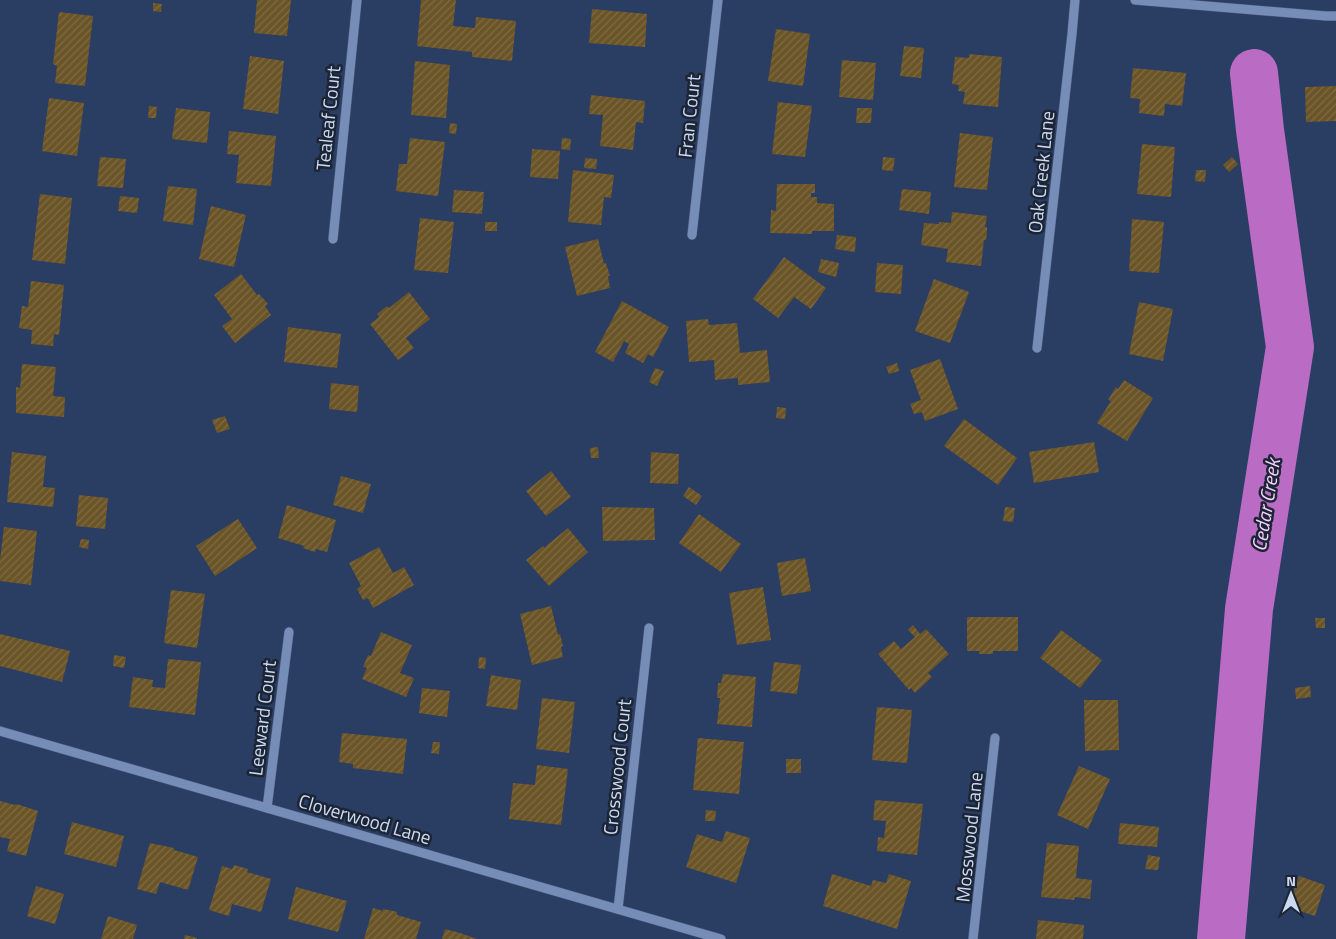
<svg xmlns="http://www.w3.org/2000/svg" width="1336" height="939" viewBox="0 0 1336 939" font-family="'Titillium Web',sans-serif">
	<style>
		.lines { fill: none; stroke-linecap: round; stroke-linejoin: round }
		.river { stroke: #ba6bc3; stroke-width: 48 }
		.building { fill: url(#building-hatch) }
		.minor-casing { stroke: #4a5a79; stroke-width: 10 }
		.minor { stroke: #768db8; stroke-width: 9 }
		.labels { text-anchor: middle; stroke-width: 5; stroke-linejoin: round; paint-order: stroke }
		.street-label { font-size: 19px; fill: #ccd9f0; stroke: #1c2536 }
		.water-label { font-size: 20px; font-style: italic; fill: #f9d2fe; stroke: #1c2536 }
	</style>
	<defs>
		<pattern id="building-hatch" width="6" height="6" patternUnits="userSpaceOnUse" patternTransform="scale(1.25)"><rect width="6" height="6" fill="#6b5426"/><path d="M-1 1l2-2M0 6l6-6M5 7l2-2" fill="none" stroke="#7f6c46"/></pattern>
	</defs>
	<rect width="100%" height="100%" fill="#2a3d63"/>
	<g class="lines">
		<polyline class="river" points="1221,939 1249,609 1290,347 1260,130 1254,73"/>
	</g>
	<g class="building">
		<polygon points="257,0 291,0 287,36 254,33"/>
		<polygon points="421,0 456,0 453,26 475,28 476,17 516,21 512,61 472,57 472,52 417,46"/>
		<polygon points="153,3 162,4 161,12 153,11"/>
		<polygon points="592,9 647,14 645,47 589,43"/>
		<polygon points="59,12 93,16 85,86 55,83 57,66 53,64"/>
		<polygon points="776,29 810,34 803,86 768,81"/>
		<polygon points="904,46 924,48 921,78 900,76"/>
		<polygon points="969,54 1002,57 998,107 963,104 965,92 958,91 959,85 952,84 955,57 969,58"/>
		<polygon points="250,56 284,61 278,114 243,109"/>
		<polygon points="842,60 876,63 873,100 839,97"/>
		<polygon points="415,61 450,65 446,118 411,115"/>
		<polygon points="1133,68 1186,73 1182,106 1165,104 1164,116 1139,113 1140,99 1130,98"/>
		<polygon points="1336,86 1336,121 1306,122 1305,87"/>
		<polygon points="591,95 645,101 643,123 636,122 633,150 600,146 603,115 589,114"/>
		<polygon points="49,98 84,103 77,156 42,151"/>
		<polygon points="778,102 812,106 805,157 772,154"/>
		<polygon points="149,106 157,107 156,118 148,118"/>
		<polygon points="176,108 210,112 207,143 172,139"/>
		<polygon points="857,108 872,108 871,123 856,123"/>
		<polygon points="450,123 457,124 456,134 449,133"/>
		<polygon points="229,131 276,136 271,186 236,183 239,155 227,154"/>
		<polygon points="960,133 993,137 987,190 954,187"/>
		<polygon points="410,138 445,142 438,196 396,191 399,164 407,164"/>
		<polygon points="562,138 571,139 570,150 561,149"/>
		<polygon points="1142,144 1175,147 1171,197 1137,194"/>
		<polygon points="532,149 560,151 558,179 530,177"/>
		<polygon points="100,157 126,159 123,188 97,186"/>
		<polygon points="883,157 895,158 893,171 882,170"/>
		<polygon points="1232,157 1238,164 1229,172 1223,165"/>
		<polygon points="585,158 597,159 596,169 584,168"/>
		<polygon points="573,170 614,175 611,198 604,197 601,225 568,222"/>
		<polygon points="1196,170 1206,170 1205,182 1195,181"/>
		<polygon points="777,184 815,184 815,193 811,193 811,197 817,197 817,203 834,204 834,231 812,231 812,234 770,233 771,210 776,211"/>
		<polygon points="168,186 197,189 193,225 163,221"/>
		<polygon points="902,189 931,192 929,214 899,210"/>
		<polygon points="454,190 484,192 482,214 452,212"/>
		<polygon points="40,194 72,198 65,264 32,260"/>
		<polygon points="120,196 139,198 137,213 118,211"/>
		<polygon points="211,206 246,215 234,267 199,259"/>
		<polygon points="952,212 987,216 985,227 987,227 987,232 986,240 984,240 981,266 946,262 948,249 921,245 924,223 939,224 939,222 951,223"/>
		<polygon points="420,218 454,222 448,273 414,270"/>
		<polygon points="1132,219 1164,222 1159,273 1129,271"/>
		<rect x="485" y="222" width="12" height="9"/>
		<polygon points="837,235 856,237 855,252 835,249"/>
		<polygon points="598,239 604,264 606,263 610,276 608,276 610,288 577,296 565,247"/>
		<polygon points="784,257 826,288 811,309 794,297 778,318 753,299"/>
		<polygon points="821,259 839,263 836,277 818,272"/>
		<polygon points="877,263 903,265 901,294 875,292"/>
		<polygon points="241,274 257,295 259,294 268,304 265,306 271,315 235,343 222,326 232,319 214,295"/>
		<polygon points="934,279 969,292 950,343 915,331"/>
		<polygon points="31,281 64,285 59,335 54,334 53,346 31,344 32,330 19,328 22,306 28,307"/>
		<polygon points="409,292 430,319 406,338 414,348 398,360 370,324 379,317 377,314 387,306 389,308"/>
		<polygon points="622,301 669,327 653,357 648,354 643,363 625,353 629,344 624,341 613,362 595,352"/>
		<polygon points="1139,302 1173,309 1163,361 1129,354"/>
		<polygon points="708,319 709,325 737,323 740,353 767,350 770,382 738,385 738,378 715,380 714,360 689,362 686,321"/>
		<polygon points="288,327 341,334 337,368 284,362"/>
		<polygon points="940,359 958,409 925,421 922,412 914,414 910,404 921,400 910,370"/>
		<polygon points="897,363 899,371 889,374 886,367"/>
		<polygon points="22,364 56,367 53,396 65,397 64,417 16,413 16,387 20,388"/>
		<polygon points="655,368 664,371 657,386 649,382"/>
		<polygon points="1124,380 1153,398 1127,441 1097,423 1111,401 1108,400 1116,387 1118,389"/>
		<polygon points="331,383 359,386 357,412 329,409"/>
		<polygon points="777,407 786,408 785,419 776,418"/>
		<polygon points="225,416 230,429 217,433 212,420"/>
		<polygon points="964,419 1017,458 998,485 944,446"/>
		<polygon points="1094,442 1099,472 1034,483 1029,452"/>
		<polygon points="598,447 599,458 591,458 590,448"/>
		<polygon points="12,452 46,456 43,487 55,488 53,507 7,502"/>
		<polygon points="651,452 679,454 678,484 650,483"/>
		<polygon points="551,471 571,497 546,516 526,491"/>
		<polygon points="341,476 371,484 363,513 333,505"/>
		<polygon points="689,487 702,496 696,505 683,496"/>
		<polygon points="79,495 108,498 105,529 76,526"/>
		<polygon points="287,505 336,520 327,552 316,549 315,552 303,548 304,546 278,538"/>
		<polygon points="602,507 654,508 655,540 603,541"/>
		<polygon points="1005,507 1015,508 1013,522 1003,521"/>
		<polygon points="699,514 741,544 721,572 679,543"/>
		<polygon points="238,519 257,548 215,576 196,546"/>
		<polygon points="4,527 37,531 31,585 0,581 0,560"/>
		<polygon points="568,528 588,552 549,586 526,560 543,546 545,548 546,546"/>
		<polygon points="81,539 89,540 88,549 79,547"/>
		<polygon points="379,547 393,573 404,567 414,585 373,608 368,598 363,600 357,589 361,586 349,563"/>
		<polygon points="805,558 811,591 782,596 777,563"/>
		<polygon points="763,587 771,640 737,645 729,593"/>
		<polygon points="171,590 205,594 197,648 164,643"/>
		<polygon points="551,606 558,635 560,634 563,646 561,647 563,657 532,665 520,614"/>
		<polygon points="967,617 1018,617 1018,651 993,651 993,654 979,654 979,651 967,651"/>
		<polygon points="1315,618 1325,618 1325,628 1316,628"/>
		<polygon points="913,625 920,634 926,629 949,654 928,673 932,677 915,693 911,688 909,690 878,654 894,641 901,649 915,637 908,630"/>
		<polygon points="1061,630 1102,660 1080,688 1040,658"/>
		<polygon points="381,632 412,645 400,673 414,678 406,697 362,679 367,668 363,667 368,655 371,656"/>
		<polygon points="0,634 70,651 62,682 0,666"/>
		<polygon points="114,655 126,657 124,668 113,666"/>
		<polygon points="479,657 486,658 485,669 478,668"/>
		<polygon points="168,659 201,662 195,715 129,707 133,677 153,680 152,687 165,688"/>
		<polygon points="774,662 801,665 797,694 770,691"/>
		<polygon points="723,674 756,677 752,727 717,724 720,698 717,698 718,683 721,683"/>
		<polygon points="491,675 521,680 517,710 486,706"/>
		<polygon points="1310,686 1311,697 1296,699 1295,688"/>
		<polygon points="422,688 450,691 447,717 419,713"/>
		<polygon points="542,698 575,702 569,753 536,749"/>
		<polygon points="1084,700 1118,700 1119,750 1085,751"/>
		<polygon points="877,707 912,710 907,763 872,760"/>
		<polygon points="342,733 407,739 403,774 353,768 353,764 339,762"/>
		<polygon points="698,738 744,742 739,794 693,790"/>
		<polygon points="433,742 440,742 439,754 431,753"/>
		<rect x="786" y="759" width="15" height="14"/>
		<polygon points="537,765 568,769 561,825 509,819 513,783 535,785"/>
		<polygon points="1079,766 1110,779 1088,829 1057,815"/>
		<polygon points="875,800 923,804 917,855 877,851 878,837 884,838 886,821 873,820"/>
		<polygon points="0,801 15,805 15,804 20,805 38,811 26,856 7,851 10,839 0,837"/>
		<polygon points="706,810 716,811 715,821 705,821"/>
		<polygon points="72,822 124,836 116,867 64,854"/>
		<polygon points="1120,823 1159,827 1157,847 1118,844"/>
		<polygon points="726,831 750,838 736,883 686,867 697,834 722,842"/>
		<polygon points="150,843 169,847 174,848 174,850 198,857 188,890 160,882 156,894 137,889"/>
		<polygon points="1047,843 1079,846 1076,878 1092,880 1090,899 1075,897 1074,900 1041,897"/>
		<polygon points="1148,855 1160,857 1158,870 1145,869"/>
		<polygon points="234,865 248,869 247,872 271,879 261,912 232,904 229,916 209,910 222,866 232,869"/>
		<polygon points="832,874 871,886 873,880 886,883 889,874 911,881 897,929 823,906"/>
		<polygon points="1299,876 1325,885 1315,916 1288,907"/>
		<polygon points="36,886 64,894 55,924 27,916"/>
		<polygon points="296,887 347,901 338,932 288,919"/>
		<polygon points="373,908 383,911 383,909 393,911 397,912 397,915 421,922 416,939 364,939"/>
		<polygon points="108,916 137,925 133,939 101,939"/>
		<polygon points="1038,920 1084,925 1083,939 1036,939"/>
		<polygon points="445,929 460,933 477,939 442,939"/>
		<polygon points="185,935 197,938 197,939 184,939"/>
	</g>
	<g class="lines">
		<defs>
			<g id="minor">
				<polyline points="1135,0 1326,16 1336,16"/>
				<polyline points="692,235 718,0"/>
				<polyline points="333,239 357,0"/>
				<polyline points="1037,348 1072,34 1075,0"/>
				<polyline points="0,731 721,939"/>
				<polyline points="267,808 289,632"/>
				<polyline points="618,909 649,628"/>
				<polyline points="973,939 995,738"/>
			</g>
		</defs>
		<use href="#minor" class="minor-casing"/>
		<use href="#minor" class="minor"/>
	</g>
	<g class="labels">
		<g class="street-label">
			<text transform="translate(689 116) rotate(-84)" y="7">Fran Court</text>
			<text transform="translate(328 118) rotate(-84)" y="7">Tealeaf Court</text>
			<text transform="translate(1041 172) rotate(-84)" y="7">Oak Creek Lane</text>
			<text transform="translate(262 718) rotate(-83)" y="7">Leeward Court</text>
			<text transform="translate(617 767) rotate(-84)" y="7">Crosswood Court</text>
			<text transform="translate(365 819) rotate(16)" y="7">Cloverwood Lane</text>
			<text transform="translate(969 837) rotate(-84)" y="7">Mosswood Lane</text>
		</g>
		<g class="water-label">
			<text transform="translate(1266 505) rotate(-81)" y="7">Cedar Creek</text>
		</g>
	</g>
	<g transform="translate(1291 894)" stroke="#1c2536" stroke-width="4" paint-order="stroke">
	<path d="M0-4L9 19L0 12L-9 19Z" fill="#ccd9f0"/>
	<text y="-8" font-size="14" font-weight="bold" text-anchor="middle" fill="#ccd9f0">N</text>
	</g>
</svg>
